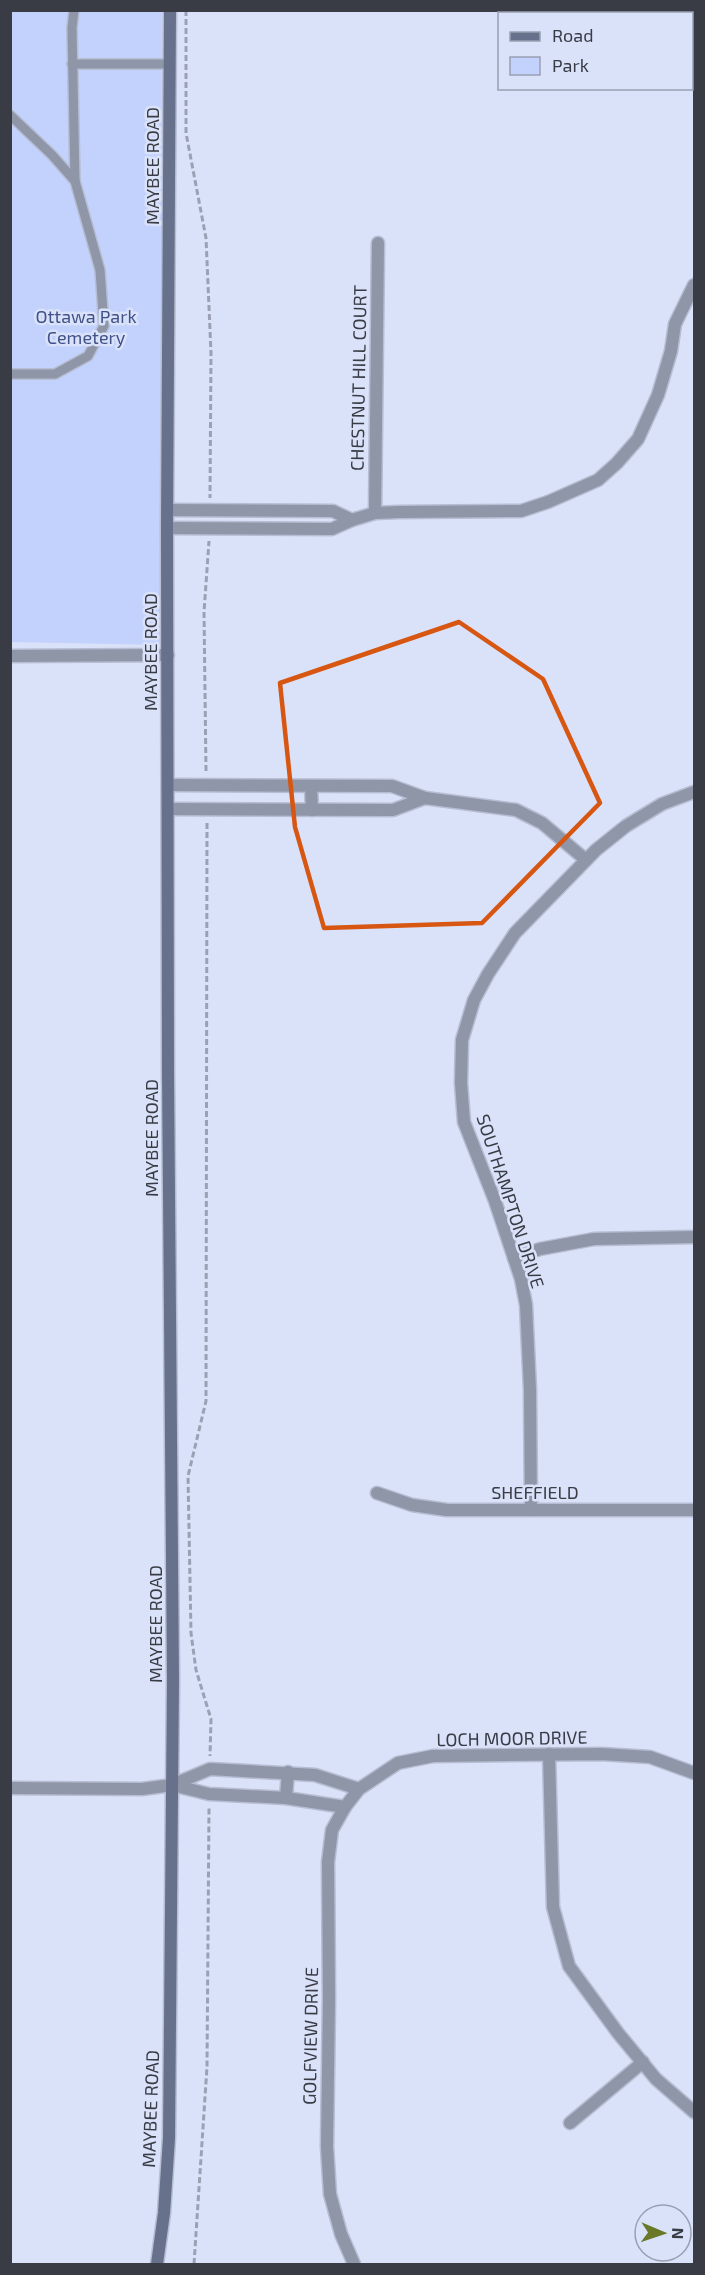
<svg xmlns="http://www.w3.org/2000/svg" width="705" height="2275" font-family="'Exo 2',sans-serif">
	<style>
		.green { fill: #c2d2fd }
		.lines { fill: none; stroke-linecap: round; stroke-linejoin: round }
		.lane-casing { stroke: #b7bdd2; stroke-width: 12 }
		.street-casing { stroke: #b7bdd2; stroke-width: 15 }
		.secondary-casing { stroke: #b7bdd2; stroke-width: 15 }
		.path { stroke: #9ba1b3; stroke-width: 3; stroke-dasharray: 6 3; stroke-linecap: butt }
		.lane { stroke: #8f96a8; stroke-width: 9 }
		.street { stroke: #8f96a8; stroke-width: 12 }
		.secondary { stroke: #67718b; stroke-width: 12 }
		.marked { fill: none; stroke: #d65612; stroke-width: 4.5; stroke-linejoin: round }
		.labels { text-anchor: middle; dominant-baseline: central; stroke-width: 5; stroke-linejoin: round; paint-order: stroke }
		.street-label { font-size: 18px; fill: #393c45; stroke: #dae2fa }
		.park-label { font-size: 18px; fill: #415189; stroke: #dae2fa }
	</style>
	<rect width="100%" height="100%" fill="#dae2fa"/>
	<path class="green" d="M11,11H162L161,645L11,642Z"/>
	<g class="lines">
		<g class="lane-casing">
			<g id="lane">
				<path d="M72,64H170"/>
				<path d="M10,115L52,155L75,181"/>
				<path d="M10,374H55L88,356L104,326L100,270L75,181L72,28L74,10"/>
			</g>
		</g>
		<g class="street-casing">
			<g id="street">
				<path d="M375,513L378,243"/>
				<path d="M352,520L375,513L399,512L521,511L548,502L598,480L617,463L638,439L658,395L671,351L675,324L694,285"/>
				<path d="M167,528L332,529L352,520L333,511L168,510"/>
				<path d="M10,656L168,655"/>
				<path d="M169,785L392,786L425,798L393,810L169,809"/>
				<path d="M311,786L312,810"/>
				<path d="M425,798L516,810L542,823L586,860"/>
				<path d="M514,1258L540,1249L594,1239L694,1237"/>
				<path d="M377,1493L412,1505L447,1510H694"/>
				<path d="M531,1509L530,1390L526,1305L521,1279L495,1201L464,1122L461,1083L462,1040L474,1000L488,974L515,933L596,850L626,826L662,804L694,792"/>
				<path d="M549,1754L553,1907L569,1966L618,2033L656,2079L694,2112"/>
				<path d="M10,1788L142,1789L172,1785"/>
				<path d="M286,1798L288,1772"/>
				<path d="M345,1807L286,1798L209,1794L172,1785L210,1769L315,1775L359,1789"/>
				<path d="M570,2123L643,2062"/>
				<path d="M354,2264L341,2234L330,2194L327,2147L329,1998L328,1862L332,1830L345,1807L359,1789L398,1763L433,1756L601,1754L650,1757L694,1773"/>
			</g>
		</g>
		<g class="secondary-casing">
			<path id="secondary" d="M157,2264L164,2213L169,2138L173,1680L168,1072L167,528L170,10"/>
		</g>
		<g class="path">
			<path d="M186,10V133L206,238L211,353L210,498"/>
			<path d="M206,771L204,612L209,541"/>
			<path d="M207,823L206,1401L188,1476L191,1633L196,1670L211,1719L210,1756"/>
			<path d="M194,2264L207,2067L209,1808"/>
		</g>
		<use href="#lane" class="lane"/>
		<use href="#street" class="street"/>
		<use href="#secondary" class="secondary"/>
	</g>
	<path class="marked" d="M459,622L543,679L600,803L482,923L324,928L295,827L280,683Z"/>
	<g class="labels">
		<g class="street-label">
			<text transform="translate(152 166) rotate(-90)">MAYBEE ROAD</text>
			<text transform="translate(358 378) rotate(-89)">CHESTNUT HILL COURT</text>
			<text transform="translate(150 652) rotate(-90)">MAYBEE ROAD</text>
			<text transform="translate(151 1138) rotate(-90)">MAYBEE ROAD</text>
			<text transform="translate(511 1201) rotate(72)">SOUTHAMPTON DRIVE</text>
			<text x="535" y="1492">SHEFFIELD</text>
			<text transform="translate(155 1624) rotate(-90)">MAYBEE ROAD</text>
			<text transform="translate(512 1738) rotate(-1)">LOCH MOOR DRIVE</text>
			<text transform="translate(310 2036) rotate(-89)">GOLFVIEW DRIVE</text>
			<text transform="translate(150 2109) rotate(-88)">MAYBEE ROAD</text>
		</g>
		<g class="park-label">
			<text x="86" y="316">Ottawa Park<tspan x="86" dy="21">Cemetery</tspan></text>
		</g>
	</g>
	<rect width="705" height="2275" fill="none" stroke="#393c45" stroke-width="24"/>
	<rect x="498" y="12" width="195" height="78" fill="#dae2fa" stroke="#9aa0b2" stroke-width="1.5"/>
	<rect x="510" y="32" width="30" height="9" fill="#67718b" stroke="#9aa0b2" stroke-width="1.5"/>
	<text x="552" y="42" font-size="18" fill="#393c45">Road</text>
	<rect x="510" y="57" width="30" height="18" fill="#c2d2fd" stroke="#9aa0b2" stroke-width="1.5"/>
	<text x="552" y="72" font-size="18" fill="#393c45">Park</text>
	<g transform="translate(663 2233) rotate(92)"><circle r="28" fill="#dae2fa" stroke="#9aa0b2" stroke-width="1.5"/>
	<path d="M0-4.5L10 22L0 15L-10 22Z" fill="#697927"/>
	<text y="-9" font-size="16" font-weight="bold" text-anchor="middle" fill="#393c45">N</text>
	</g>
</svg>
